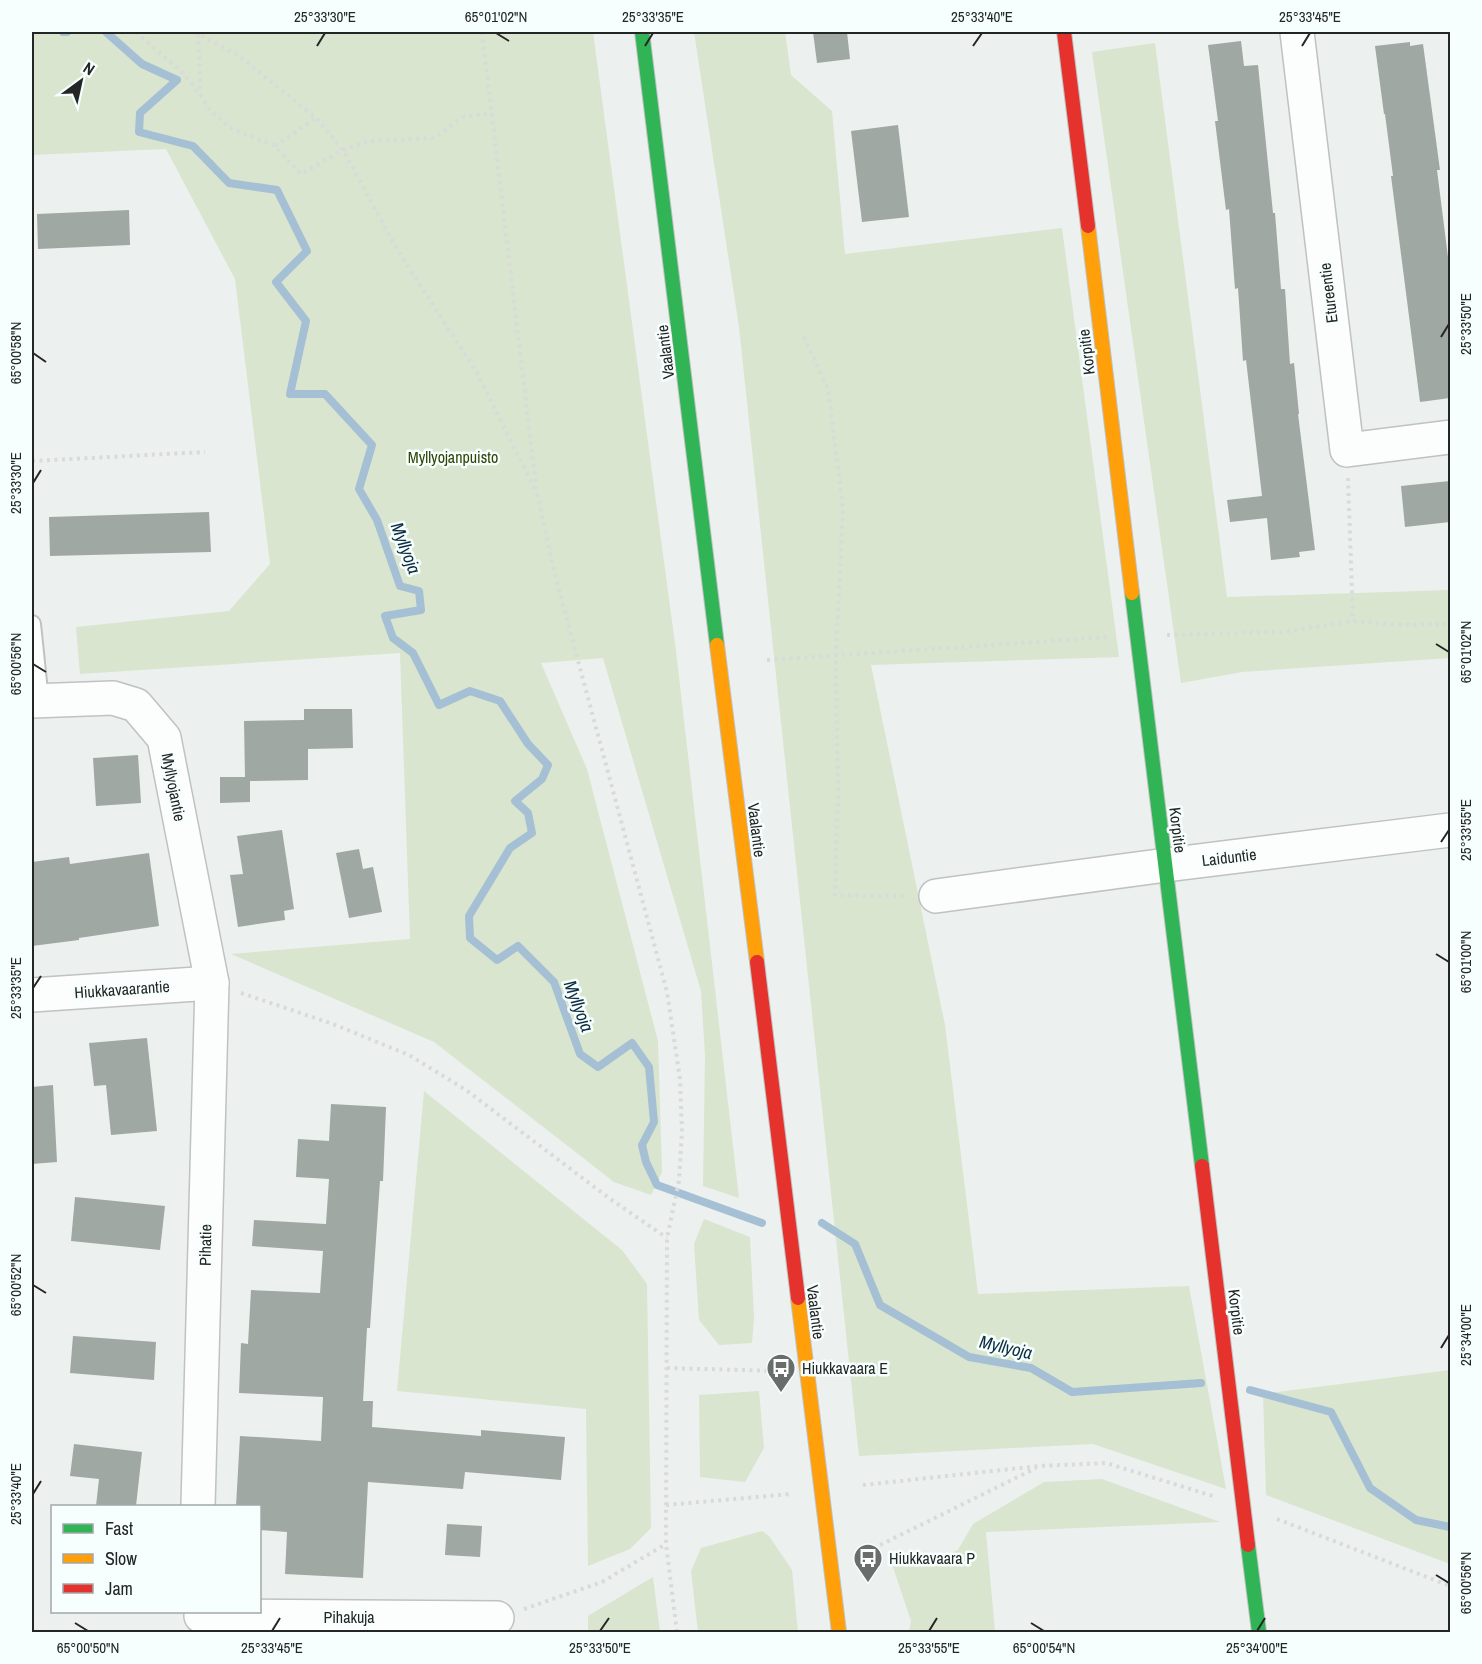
<svg xmlns="http://www.w3.org/2000/svg" width="1482" height="1664" font-family="'Archivo Narrow',sans-serif">
	<style>
		.green { fill: #d9e5ce }
		.lines { fill: none; stroke-linecap: round; stroke-linejoin: round }
		.stream { stroke: #a5c0d4; stroke-width: 8 }
		.building { fill: #9fa8a3 }
		.lane-casing { stroke: #bfc2c1; stroke-width: 20 }
		.street-casing { stroke: #bfc2c1; stroke-width: 36 }
		.fast-casing { stroke: #bfc2c1; stroke-width: 16 }
		.slow-casing { stroke: #bfc2c1; stroke-width: 16 }
		.jam-casing { stroke: #bfc2c1; stroke-width: 16 }
		.path { stroke: #d9dada; stroke-width: 4; stroke-dasharray: 3 4.5; stroke-linecap: butt }
		.lane { stroke: #fcfdfd; stroke-width: 16 }
		.street { stroke: #fcfdfd; stroke-width: 33 }
		.fast { stroke: #30b455; stroke-width: 14 }
		.slow { stroke: #ff9f0a; stroke-width: 14 }
		.jam { stroke: #e5322d; stroke-width: 14 }
		.ticks { fill: none; stroke: #232625; stroke-width: 2 }
		.labels { text-anchor: middle; dominant-baseline: central; stroke-width: 5; stroke-linejoin: round; paint-order: stroke }
		.street-label { font-size: 16px; fill: #232625; stroke: #f7fffe }
		.park-label { font-size: 16px; fill: #2f4403; stroke: #f7fffe }
		.poi-label { font-size: 16px; fill: #232625; stroke: #f7fffe; text-anchor: start }
		.water-label { font-size: 18px; font-style: italic; fill: #0c2c41; stroke: #f7fffe }
		.neatline { fill: none; stroke: #232625; stroke-width: 2 }
		.ticks-label { font-size: 15px; text-anchor: middle; fill: #232625 }
	</style>
	<rect width="100%" height="100%" fill="#ecf0ef"/>
	<g class="green">
		<path d="M32,32H593L676,651L739,1198L703,1186L705,1055L701,991L603,658L541,663L587,769L658,1041L662,1172L651,1195L614,1182L434,1042L231,954L410,939L400,653L80,674L76,627L229,611L270,564L235,279L166,149L32,155Z"/>
		<path d="M694,32H785L791,75L832,111L845,254L1062,228L1119,657L871,665L945,1025L978,1294L1189,1286L1226,1489L1093,1444L859,1456L739,327Z"/>
		<path d="M1155,43L1227,597L1450,590V658L1242,672L1181,683L1092,52Z"/>
		<path d="M424,1091L622,1250L647,1284L651,1528L630,1549L588,1566L586,1409L397,1391Z"/>
		<path d="M704,1219L750,1237L754,1317L752,1343L719,1345L699,1320L694,1244Z"/>
		<path d="M1450,1370V1564L1266,1495L1263,1394Z"/>
		<path d="M759,1391L764,1448L745,1482L700,1477L699,1395Z"/>
		<path d="M1102,1479L1220,1522L986,1532L995,1632H909L911,1621L892,1564L899,1558L936,1559L958,1550L973,1524L1044,1482Z"/>
		<path d="M762,1531L769,1536L792,1570L798,1632H698L691,1571L701,1548Z"/>
		<path d="M653,1577L660,1632H588V1616Z"/>
	</g>
	<g class="lines">
		<g class="stream">
			<path d="M63,32H67"/>
			<path d="M106,32L142,64L177,80L140,113L139,132L193,146L229,183L277,190L307,251L276,282L306,321L290,394H325L372,445L359,489L377,520L400,586L419,591L421,610L385,616L393,638L413,653L439,705L470,691L500,701L528,744L548,765L542,779L515,801L528,813L532,833L510,848L469,916L470,938L497,960L518,946L554,982L580,1054L598,1067L632,1043L649,1067L654,1122L642,1145L646,1162L657,1185L762,1223"/>
			<path d="M822,1223L855,1244L880,1305L969,1357L1031,1368L1072,1392L1201,1383"/>
			<path d="M1250,1390L1331,1412L1370,1488L1416,1520L1450,1527"/>
		</g>
	</g>
	<g class="building">
		<path d="M813,32H847L850,59L817,63Z"/>
		<path d="M1241,41L1244,66L1258,65L1273,213H1275L1281,289H1285L1290,364L1294,363L1299,414H1298L1315,550L1299,552L1300,557L1271,560L1267,518L1230,522L1227,500L1262,496L1246,360L1243,361L1238,288L1235,289L1229,209L1226,210L1215,121H1218L1208,45Z"/>
		<path d="M1410,42V46L1423,44L1440,170H1437L1450,273V398L1420,402L1391,176H1393L1385,114H1384L1375,46Z"/>
		<path d="M898,125L909,217L862,222L851,131Z"/>
		<path d="M129,210L130,245L38,249L37,214Z"/>
		<path d="M1450,481V522L1405,527L1401,486Z"/>
		<path d="M209,512L211,552L50,556L49,517Z"/>
		<path d="M304,709H352L353,748L308,749V780L250,781V802L220,803V777H245L244,721L304,720Z"/>
		<path d="M138,755L141,803L96,806L93,758Z"/>
		<path d="M282,830L294,909L284,911L285,920L238,927L230,875L243,874L237,836Z"/>
		<path d="M359,849L363,869L373,867L382,912L349,918L336,853Z"/>
		<path d="M149,853L159,926L79,938V940L32,946V862L69,857L70,864Z"/>
		<path d="M147,1038L157,1131L111,1135L106,1085L94,1086L89,1043Z"/>
		<path d="M53,1085L57,1162L32,1164V1087Z"/>
		<path d="M331,1104L386,1107L383,1181H380L370,1328H367L363,1401H373L372,1427L481,1436V1430L565,1437L561,1480L465,1472L463,1489L368,1482L363,1578L285,1574L287,1532L260,1530V1506H236L240,1436L321,1441L323,1397L239,1393L241,1343L248,1344L251,1290L320,1293L323,1251L252,1246L254,1220L326,1224L329,1179L296,1177L298,1139L329,1141Z"/>
		<path d="M75,1197L165,1206L160,1250L71,1241Z"/>
		<path d="M73,1336L156,1342L154,1380L70,1373Z"/>
		<path d="M74,1444L142,1452L136,1506H96L99,1479L70,1476Z"/>
		<path d="M447,1524L482,1526L480,1557L445,1555Z"/>
	</g>
	<g class="lines">
		<g class="lane-casing">
			<path id="lane" d="M32,624L40,701"/>
		</g>
		<g class="street-casing">
			<g id="street">
				<path d="M1297,32L1347,450L1450,437"/>
				<path d="M32,701L113,698L136,705L164,738L212,983L198,1506"/>
				<path d="M936,896L1166,865L1450,830"/>
				<path d="M32,995L212,983"/>
				<path d="M201,1616L497,1618"/>
			</g>
		</g>
		<g class="fast-casing">
			<g id="fast">
				<path d="M642,32L717,645"/>
				<path d="M1132,593L1202,1166"/>
				<path d="M1248,1545L1259,1632"/>
			</g>
		</g>
		<g class="slow-casing">
			<g id="slow">
				<path d="M1088,226L1132,593"/>
				<path d="M717,645L757,962"/>
				<path d="M798,1298L839,1632"/>
			</g>
		</g>
		<g class="jam-casing">
			<g id="jam">
				<path d="M1064,32L1088,226"/>
				<path d="M757,962L798,1298"/>
				<path d="M1202,1166L1248,1545"/>
			</g>
		</g>
		<g class="path">
			<path d="M136,32L183,73L201,96L209,109L230,128L275,146L301,174L343,150L370,141L435,138L463,117L492,113"/>
			<path d="M195,32L239,56L316,118L343,150L398,251L476,371L536,492"/>
			<path d="M482,32L537,494L555,575L667,992L680,1079L682,1130L679,1181L667,1238L666,1544L677,1632"/>
			<path d="M198,34L201,95"/>
			<path d="M275,146L316,118"/>
			<path d="M804,337L828,389L843,509L836,655L838,797L835,895L906,896"/>
			<path d="M32,461L205,452"/>
			<path d="M1348,478L1353,621"/>
			<path d="M1167,635L1284,632L1353,621L1399,625L1450,624"/>
			<path d="M767,660L1109,637"/>
			<path d="M241,993L333,1024L409,1055L466,1090L609,1198L667,1238"/>
			<path d="M667,1368L778,1371"/>
			<path d="M863,1485L1039,1466L1106,1463L1213,1496"/>
			<path d="M666,1505L791,1494"/>
			<path d="M1277,1519L1450,1586"/>
			<path d="M860,1555L1036,1468"/>
			<path d="M524,1609L602,1582L666,1544"/>
		</g>
		<use href="#lane" class="lane"/>
		<use href="#street" class="street"/>
		<use href="#fast" class="fast"/>
		<use href="#slow" class="slow"/>
		<use href="#jam" class="jam"/>
	</g>
	<path class="ticks" d="M496,33L509,41M317,46L325,33M645,46L653,33M973,46L982,33M1302,46L1310,33M1441,337L1449,324M33,353L46,362M33,483L41,470M1436,644L1449,652M33,664L46,672M1441,842L1449,830M1436,954L1449,962M33,988L41,976M33,1285L46,1293M1441,1348L1449,1335M33,1494L41,1481M1436,1575L1449,1583M75,1623L88,1631M1031,1623L1044,1631M272,1631L280,1618M600,1631L609,1618M929,1631L937,1618M1257,1631L1265,1618"/>
	<defs>
		<g id="bus-pin" transform="scale(1.5)"><path d="M0 17L-7.5 6A9.5 9.5 0 1 1 7.5 6Z" fill="#696d6c" stroke="#f7fffe"/><path d="M-5-6H5V4H4V6H2V4H-2V6H-4V4H-5ZM-3.5-4V0h7V-4ZM-3.5 1.2v1.5H-2V1.2ZM2 1.2v1.5H3.5V1.2Z" fill="#fff"/></g>
	</defs>
	<g fill-rule="evenodd">
		<use href="#bus-pin" x="781" y="1368"/>
		<use href="#bus-pin" x="868" y="1558"/>
	</g>
	<g class="labels">
		<g class="street-label">
			<text transform="translate(1328 293) rotate(-97)">Etureentie</text>
			<text transform="translate(665 352) rotate(-97)">Vaalantie</text>
			<text transform="translate(1086 352) rotate(-97)">Korpitie</text>
			<text transform="translate(174 787) rotate(79)">Myllyojantie</text>
			<text transform="translate(757 830) rotate(83)">Vaalantie</text>
			<text transform="translate(1178 830) rotate(83)">Korpitie</text>
			<text transform="translate(1229 857) rotate(-7)">Laiduntie</text>
			<text transform="translate(122 989) rotate(-4)">Hiukkavaarantie</text>
			<text transform="translate(205 1245) rotate(-89)">Pihatie</text>
			<text transform="translate(816 1312) rotate(83)">Vaalantie</text>
			<text transform="translate(1237 1312) rotate(83)">Korpitie</text>
			<text x="349" y="1617">Pihakuja</text>
		</g>
		<g class="park-label">
			<text x="453" y="457">Myllyojanpuisto</text>
		</g>
		<g class="poi-label">
			<text x="802" y="1368">Hiukkavaara E</text>
			<text x="889" y="1558">Hiukkavaara P</text>
		</g>
		<g class="water-label">
			<text transform="translate(406 548) rotate(69)">Myllyoja</text>
			<text transform="translate(579 1006) rotate(69)">Myllyoja</text>
			<text transform="translate(1006 1347) rotate(13)">Myllyoja</text>
		</g>
	</g>
	<rect width="1482" height="1664" fill="none" stroke="#f7fffe" stroke-width="66"/>
	<rect x="51" y="1505" width="210" height="108" fill="#f7fffe" stroke="#a2a8a7" stroke-width="1.5"/>
	<rect x="63" y="1524" width="30" height="9" fill="#30b455" stroke="#a2a8a7" stroke-width="1.5"/>
	<text x="105" y="1535" font-size="18" fill="#232625">Fast</text>
	<rect x="63" y="1554" width="30" height="9" fill="#ff9f0a" stroke="#a2a8a7" stroke-width="1.5"/>
	<text x="105" y="1565" font-size="18" fill="#232625">Slow</text>
	<rect x="63" y="1584" width="30" height="9" fill="#e5322d" stroke="#a2a8a7" stroke-width="1.5"/>
	<text x="105" y="1595" font-size="18" fill="#232625">Jam</text>
	<g transform="translate(81 81) rotate(33)" stroke="#f7fffe" stroke-width="4.5" paint-order="stroke">
	<path d="M0-4.5L10 22L0 15L-10 22Z" fill="#232625"/>
	<text y="-9" font-size="16" font-weight="bold" text-anchor="middle" fill="#232625">N</text>
	</g>
	<rect x="33" y="33" width="1416" height="1598" class="neatline"/>
	<g class="ticks-label">
		<text x="325" y="22">25°33'30"E</text>
		<text x="496" y="22">65°01'02"N</text>
		<text x="653" y="22">25°33'35"E</text>
		<text x="982" y="22">25°33'40"E</text>
		<text x="1310" y="22">25°33'45"E</text>
		<text transform="translate(1466 324) rotate(-90)" y="5">25°33'50"E</text>
		<text transform="translate(16 353) rotate(-90)" y="5">65°00'58"N</text>
		<text transform="translate(16 483) rotate(-90)" y="5">25°33'30"E</text>
		<text transform="translate(1466 652) rotate(-90)" y="5">65°01'02"N</text>
		<text transform="translate(16 664) rotate(-90)" y="5">65°00'56"N</text>
		<text transform="translate(1466 830) rotate(-90)" y="5">25°33'55"E</text>
		<text transform="translate(1466 962) rotate(-90)" y="5">65°01'00"N</text>
		<text transform="translate(16 988) rotate(-90)" y="5">25°33'35"E</text>
		<text transform="translate(16 1285) rotate(-90)" y="5">65°00'52"N</text>
		<text transform="translate(1466 1335) rotate(-90)" y="5">25°34'00"E</text>
		<text transform="translate(16 1494) rotate(-90)" y="5">25°33'40"E</text>
		<text transform="translate(1466 1583) rotate(-90)" y="5">65°00'56"N</text>
		<text x="88" y="1653">65°00'50"N</text>
		<text x="272" y="1653">25°33'45"E</text>
		<text x="600" y="1653">25°33'50"E</text>
		<text x="929" y="1653">25°33'55"E</text>
		<text x="1044" y="1653">65°00'54"N</text>
		<text x="1257" y="1653">25°34'00"E</text>
	</g>
</svg>
